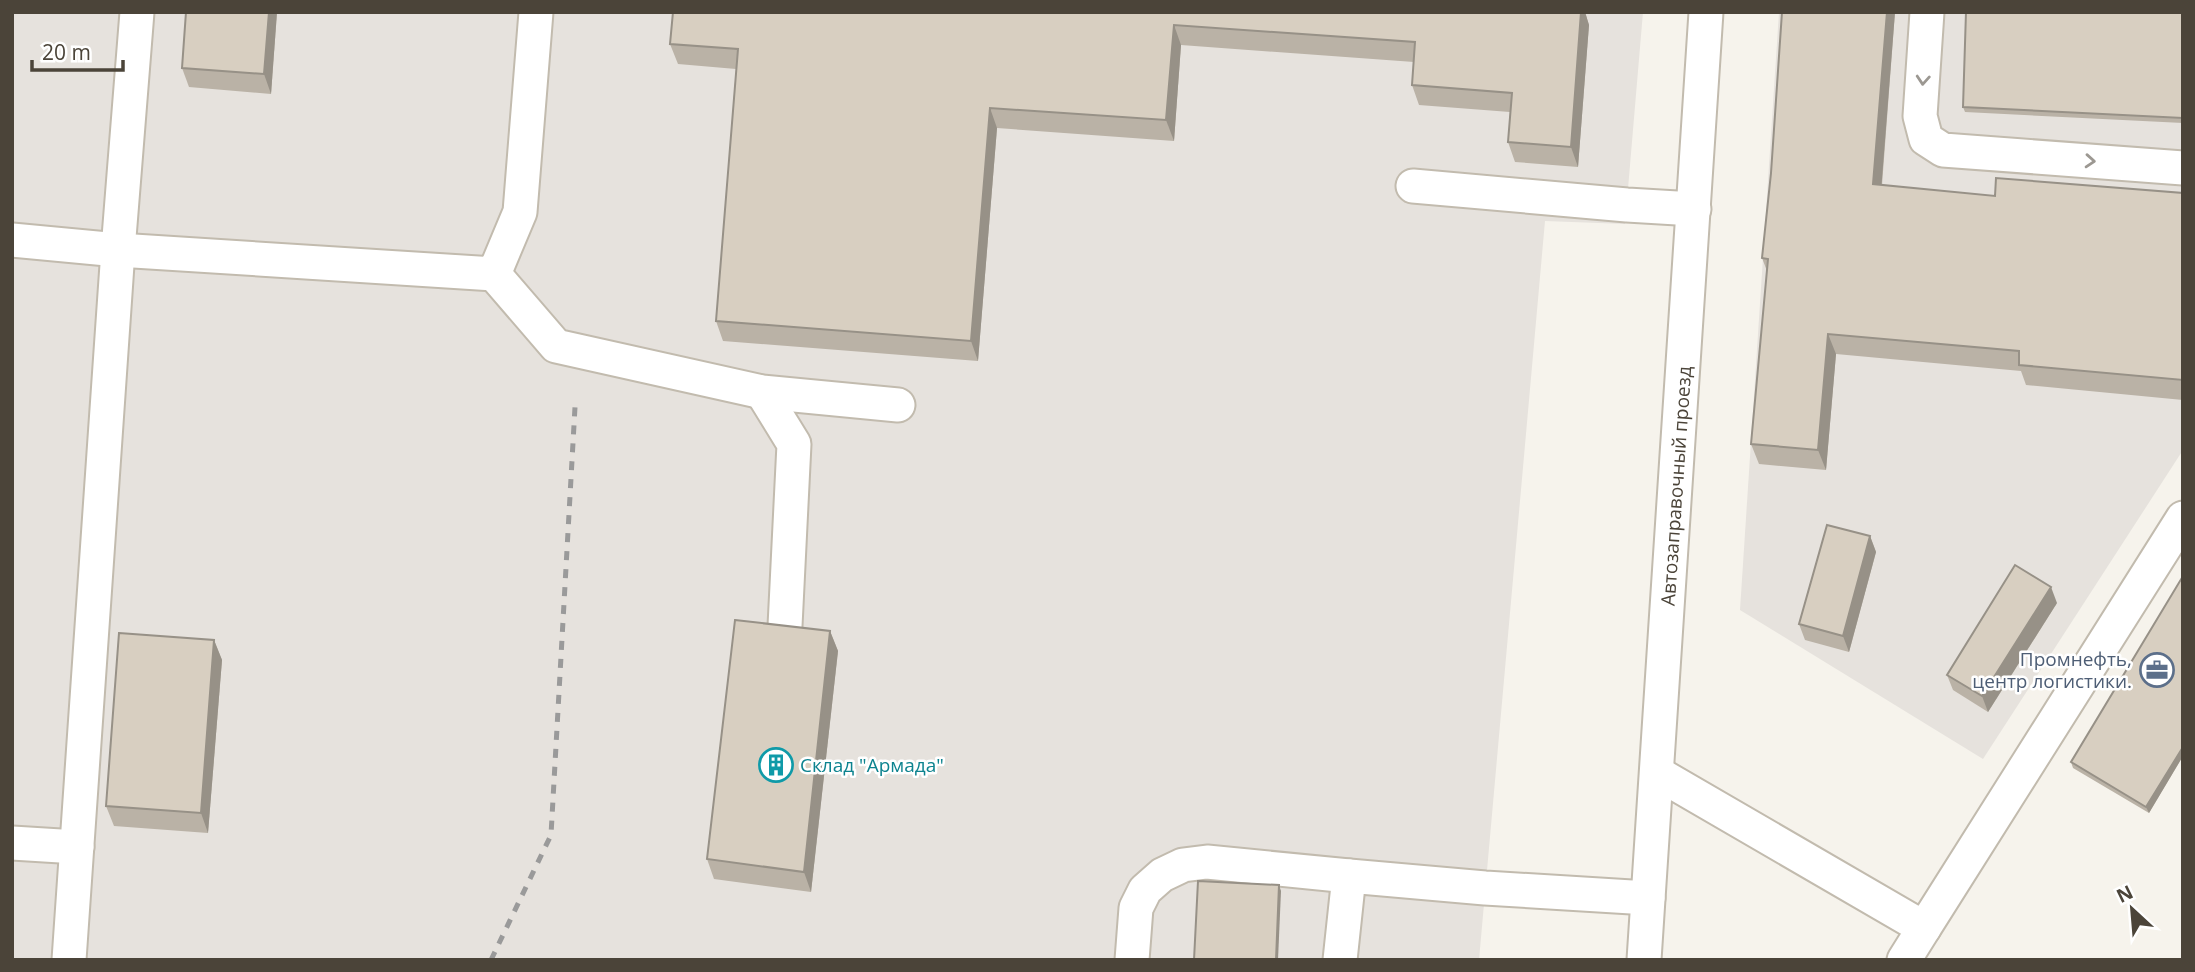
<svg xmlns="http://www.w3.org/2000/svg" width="2195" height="972" font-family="'Open Sans',sans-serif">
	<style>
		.industrial { fill: #e6e2dd }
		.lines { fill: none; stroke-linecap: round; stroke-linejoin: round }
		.minor-casing { stroke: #c2bbae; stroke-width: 37 }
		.minor { stroke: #fff; stroke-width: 33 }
		.rail { stroke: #9a9a9a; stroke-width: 5; stroke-dasharray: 9 9; stroke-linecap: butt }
		.wall { fill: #bab2a6 }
		.shaded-wall { fill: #979187 }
		.building { fill: #d8cfc1; stroke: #979187; stroke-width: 2 }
		.oneway { stroke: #9c9892 }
		.labels { text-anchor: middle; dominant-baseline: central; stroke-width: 5; stroke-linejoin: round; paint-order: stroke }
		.street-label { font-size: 19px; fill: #4b4439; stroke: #fff }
		.service-label { font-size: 19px; fill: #4e5e75; stroke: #fff; text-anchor: end }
		.culture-label { font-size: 19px; fill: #0d838f; stroke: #fff; text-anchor: start }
	</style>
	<rect width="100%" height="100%" fill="#f6f3ec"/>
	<g class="industrial">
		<path d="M12,12H1643L1625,224L1545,221L1479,960H12Z"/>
		<path d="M1779,12H2183V450L1983,759L1740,610Z"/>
	</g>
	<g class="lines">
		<g class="minor-casing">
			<g id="minor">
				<path d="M1927,12L1920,116L1926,139L1943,150L2183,168"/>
				<path d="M1413,186L1627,205L1694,209"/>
				<path d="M12,240L118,250L494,274L520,212L536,12"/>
				<path d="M494,274L556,346L762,392L898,405"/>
				<path d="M762,392L794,444L785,626"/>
				<path d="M1657,773L1924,928L2183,518"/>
				<path d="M12,843L77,847"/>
				<path d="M69,960L118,250L137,12"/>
				<path d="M1132,960L1136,908L1145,890L1162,875L1183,865L1207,862L1349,876"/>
				<path d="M1340,960L1349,876L1485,888L1648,898"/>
				<path d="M1644,960L1706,12"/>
				<path d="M1904,960L1924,928"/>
			</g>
		</g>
		<use href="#minor" class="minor"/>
		<path class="rail" d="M491,960L551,835L575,407"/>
	</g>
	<g class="wall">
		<path d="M186,12H277L271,94L189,87L182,68Z"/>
		<path d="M673,12H1585L1589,25L1578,167L1515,162L1508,142L1510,112L1419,105L1412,85L1414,62L1181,45L1174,141L997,128L978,361L723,341L716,321L736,69L678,64L670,44Z"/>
		<path d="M1782,12H1895L1882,185L1995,196L2183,193V400L2026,385L2021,371L1836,354L1826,470L1759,464L1751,444L1767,271L1762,258L1771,173Z"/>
		<path d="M2183,12V123L1965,112L1963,107Z"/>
		<path d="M1870,536L1876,552L1849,652L1805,640L1799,624Z"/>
		<path d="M2183,576V756L2149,813L2073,768L2071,762Z"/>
		<path d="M2057,603L1988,712L1953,690L1947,675Z"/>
		<path d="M830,631L838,651L811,892L714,879L707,859Z"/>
		<path d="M214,640L222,660L208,833L114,826L106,806Z"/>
	</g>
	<g class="shaded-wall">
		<path d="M269,12H277L271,94L264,74Z"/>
		<path d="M1581,12H1585L1589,25L1578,167L1571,147Z"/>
		<path d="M1887,12H1895L1880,204L1873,184Z"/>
		<path d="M1174,25L1181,45L1174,141L1166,120Z"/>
		<path d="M990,108L997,128L978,361L971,341Z"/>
		<path d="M1828,334L1836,354L1826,470L1818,450Z"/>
		<path d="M1870,536L1876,552L1849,652L1843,636Z"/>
		<path d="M2051,587L2057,603L1988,712L1982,696Z"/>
		<path d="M830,631L838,651L811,892L804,872Z"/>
		<path d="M214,640L222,660L208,833L201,813Z"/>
		<path d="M2183,747V756L2149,813L2146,807Z"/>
		<path d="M1279,885L1281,891L1278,960H1276Z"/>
	</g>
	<g class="building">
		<path d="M186,12H269L264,74L182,68Z"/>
		<path d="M673,12H1581L1571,147L1508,142L1512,93L1412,85L1415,42L1174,25L1166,120L990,108L971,341L716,321L738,49L670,44Z"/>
		<path d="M1782,12H1887L1873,184L1995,196L1996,178L2183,193V380L2019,365V351L1828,334L1818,450L1751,444L1768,259L1762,258L1771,173Z"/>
		<path d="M1966,12H2183V118L1963,107Z"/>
		<path d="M1827,525L1870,536L1843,636L1799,624Z"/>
		<path d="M2015,565L2051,587L1982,696L1947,675Z"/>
		<path d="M2183,576V747L2146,807L2071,762Z"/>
		<path d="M735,620L830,631L804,872L707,859Z"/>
		<path d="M119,633L214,640L201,813L106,806Z"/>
		<path d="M1198,881L1279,885L1276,960H1194Z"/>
	</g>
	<defs><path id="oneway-chevron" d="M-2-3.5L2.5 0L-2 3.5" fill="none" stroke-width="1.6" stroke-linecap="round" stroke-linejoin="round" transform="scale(1.75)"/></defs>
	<g class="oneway">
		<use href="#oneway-chevron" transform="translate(1923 80) rotate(94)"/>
		<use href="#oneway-chevron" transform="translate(2090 161) rotate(4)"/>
	</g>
	<defs>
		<g id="office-ring" transform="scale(1.75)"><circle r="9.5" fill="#fff" stroke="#5c6f8a" stroke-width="1.5"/><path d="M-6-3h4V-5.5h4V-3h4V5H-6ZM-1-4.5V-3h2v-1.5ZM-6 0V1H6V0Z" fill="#5c6f8a"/></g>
		<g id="building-ring" transform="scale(1.75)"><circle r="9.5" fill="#fff" stroke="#0f9aa8" stroke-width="1.5"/><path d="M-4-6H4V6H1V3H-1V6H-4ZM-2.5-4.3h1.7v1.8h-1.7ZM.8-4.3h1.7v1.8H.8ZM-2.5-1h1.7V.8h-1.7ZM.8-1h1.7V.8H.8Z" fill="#0f9aa8"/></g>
	</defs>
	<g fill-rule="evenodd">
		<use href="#office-ring" x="2157" y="670"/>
		<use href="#building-ring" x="776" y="765"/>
	</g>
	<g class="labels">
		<g class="street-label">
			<text transform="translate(1676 486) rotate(-86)">Автозаправочный проезд</text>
		</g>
		<g class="service-label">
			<text x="2132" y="659">Промнефть,<tspan x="2132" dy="22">центр логистики.</tspan></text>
		</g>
		<g class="culture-label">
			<text x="800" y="765">Склад "Армада"</text>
		</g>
	</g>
	<rect width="2195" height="972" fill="none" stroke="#4b4439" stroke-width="28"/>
	<g transform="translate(2132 909) rotate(334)" stroke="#ffffff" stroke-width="5" paint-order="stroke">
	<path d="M0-5L12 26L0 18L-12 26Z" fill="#4b4439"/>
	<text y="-10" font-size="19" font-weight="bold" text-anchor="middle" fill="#4b4439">N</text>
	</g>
	<path d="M32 60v10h91v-10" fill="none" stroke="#4b4439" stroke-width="3.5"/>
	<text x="42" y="60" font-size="21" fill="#4b4439" stroke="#ffffff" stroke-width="5" paint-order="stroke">20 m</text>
</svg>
